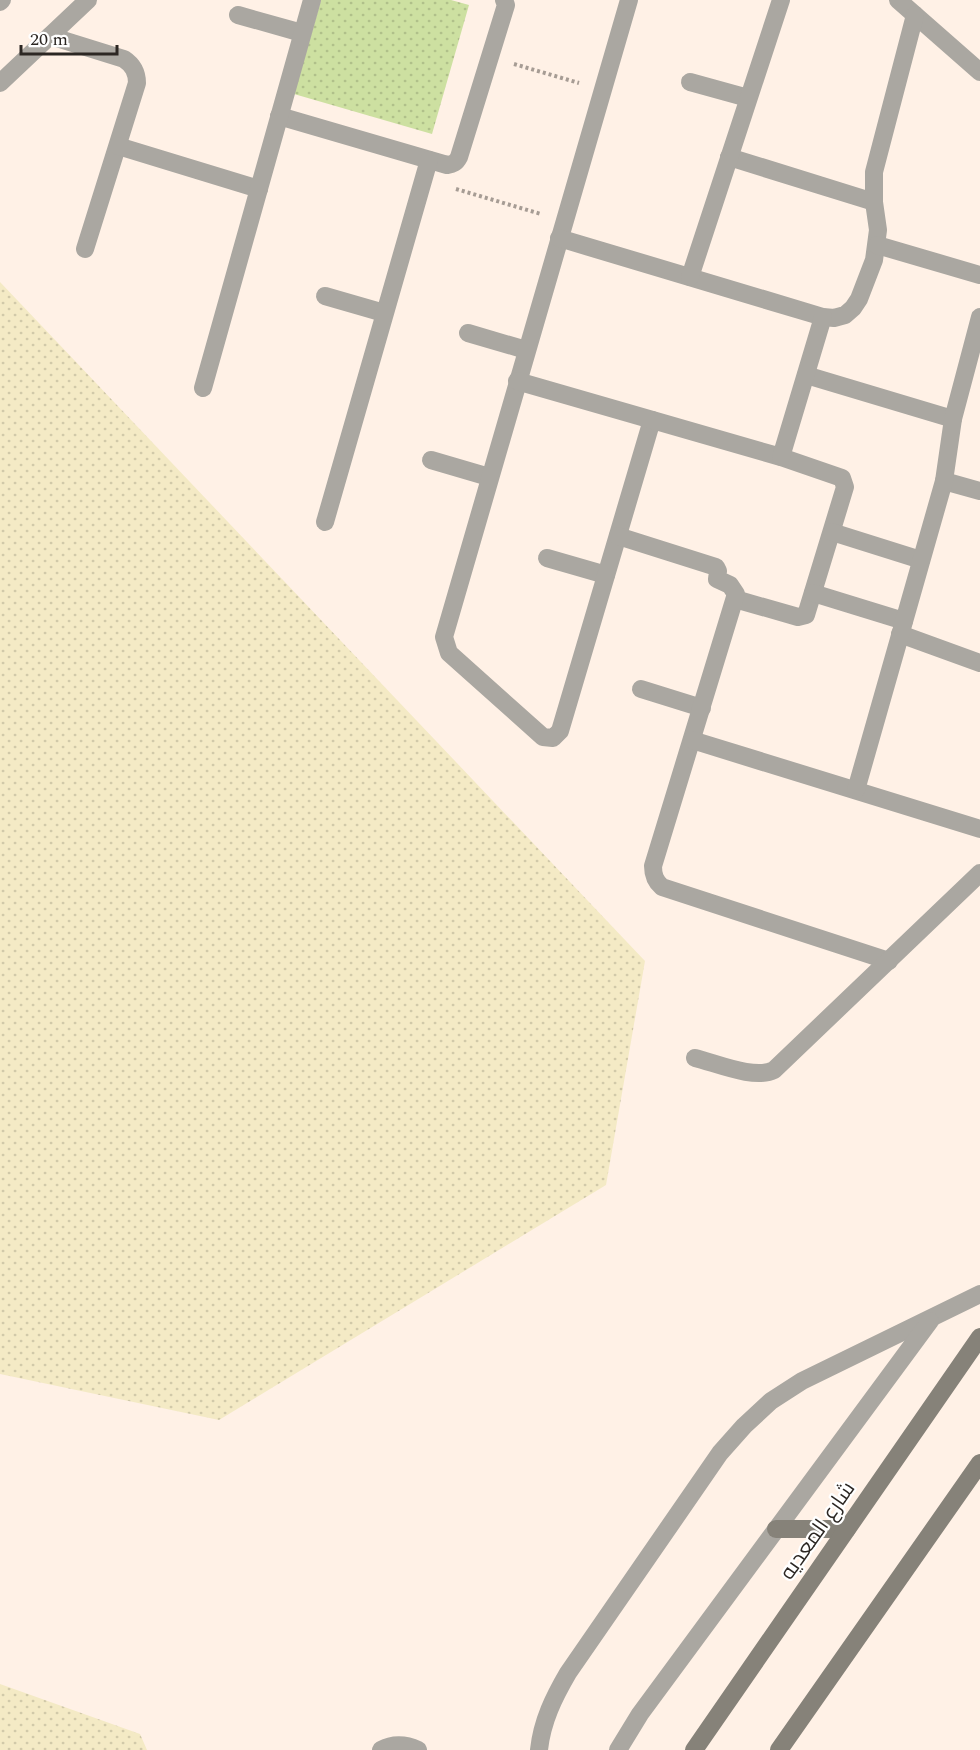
<svg xmlns="http://www.w3.org/2000/svg" width="980" height="1750" font-family="Spectral,Cairo,serif">
	<style>
		.green { fill: url(#green-dots) }
		.sand { fill: url(#sand-dots) }
		.lines { fill: none; stroke-linecap: round; stroke-linejoin: round }
		.path { stroke: #a69c94; stroke-width: 4; stroke-dasharray: 3 3; stroke-linecap: butt }
		.lane { stroke: #aaa7a1; stroke-width: 18 }
		.street { stroke: #aaa7a1; stroke-width: 18 }
		.secondary { stroke: #868279; stroke-width: 18 }
		.labels { text-anchor: middle; dominant-baseline: central; stroke-width: 4.5; stroke-linejoin: round; paint-order: stroke }
		.street-label { font-size: 21px; fill: #2c2723; stroke: #fff }
	</style>
	<defs>
		<pattern id="green-dots" width="8" height="8" patternUnits="userSpaceOnUse" patternTransform="scale(1.5)"><rect width="8" height="8" fill="#cde0a1"/><path d="M2 2h.1M6 6h.1" fill="none" stroke="#b0c08a" stroke-width="1.8" stroke-linecap="round"/></pattern>
		<pattern id="sand-dots" width="8" height="8" patternUnits="userSpaceOnUse" patternTransform="scale(1.5)"><rect width="8" height="8" fill="#f4eac5"/><path d="M2 2h.1M6 6h.1" fill="none" stroke="#d1c9a9" stroke-width="1.8" stroke-linecap="round"/></pattern>
	</defs>
	<rect width="100%" height="100%" fill="#fff1e6"/>
	<path class="green" d="M321,0H451L469,5L432,134L294,94Z"/>
	<g class="sand">
		<path d="M0,282L645,961L606,1185L219,1420L0,1374Z"/>
		<path d="M0,1684L140,1734L147,1750H0Z"/>
	</g>
	<g class="lines">
		<g class="path">
			<path d="M514,64L579,83"/>
			<path d="M456,189L541,214"/>
		</g>
		<g class="lane">
			<path d="M238,15L302,33"/>
			<path d="M690,82L748,98"/>
			<path d="M325,296L384,313"/>
			<path d="M468,333L526,350"/>
			<path d="M431,460L489,477"/>
			<path d="M547,558L606,575"/>
			<path d="M641,689L702,708"/>
			<path d="M381,1750C394,1743 405,1744 418,1750"/>
			<path d="M539,1750C542,1721 554,1697 568,1673L720,1453L744,1426L771,1401L802,1381L980,1294"/>
			<path d="M618,1750L640,1714L930,1321"/>
		</g>
		<g class="street">
			<path d="M629,0L444,637L449,653L543,737L553,738L560,731L652,420"/>
			<path d="M898,0L980,72"/>
			<path d="M0,2L2,0"/>
			<path d="M50,36L124,59C133,65 137,72 137,83L85,249"/>
			<path d="M0,83L88,0"/>
			<path d="M279,116L447,165C453,164 456,163 459,157L506,5L504,0"/>
			<path d="M118,146L259,189"/>
			<path d="M729,157L874,202"/>
			<path d="M559,238L823,317L834,318L845,315L853,308L859,299L874,260L878,230L874,202V172L915,15"/>
			<path d="M877,245L980,275"/>
			<path d="M690,277L781,0"/>
			<path d="M806,375L953,419"/>
			<path d="M517,381L781,457L842,478L845,487L806,615L798,617L735,599"/>
			<path d="M203,388L312,0"/>
			<path d="M781,457L823,317"/>
			<path d="M944,481L980,491"/>
			<path d="M325,522L429,160"/>
			<path d="M832,532L921,560"/>
			<path d="M618,536L716,567L718,571L717,579L730,585L736,594L653,866C653,875 655,881 662,887L889,961"/>
			<path d="M813,593L904,621"/>
			<path d="M900,634L980,663"/>
			<path d="M692,740L980,829"/>
			<path d="M856,790L944,481L953,419L980,317"/>
			<path d="M695,1058C716,1063 755,1080 774,1070L980,873"/>
		</g>
		<g class="secondary">
			<path d="M776,1529H847"/>
			<path d="M694,1750L980,1337"/>
			<path d="M779,1750L980,1463"/>
		</g>
	</g>
	<g class="labels">
		<g class="street-label">
			<text transform="translate(818 1531) rotate(-55)">شارع المعديه</text>
		</g>
	</g>
	<path d="M21 45v9h96v-9" fill="none" stroke="#2c2723" stroke-width="3"/>
	<text x="30" y="45" font-size="18" fill="#2c2723" stroke="#ffffff" stroke-width="4.5" paint-order="stroke">20 m</text>
</svg>
